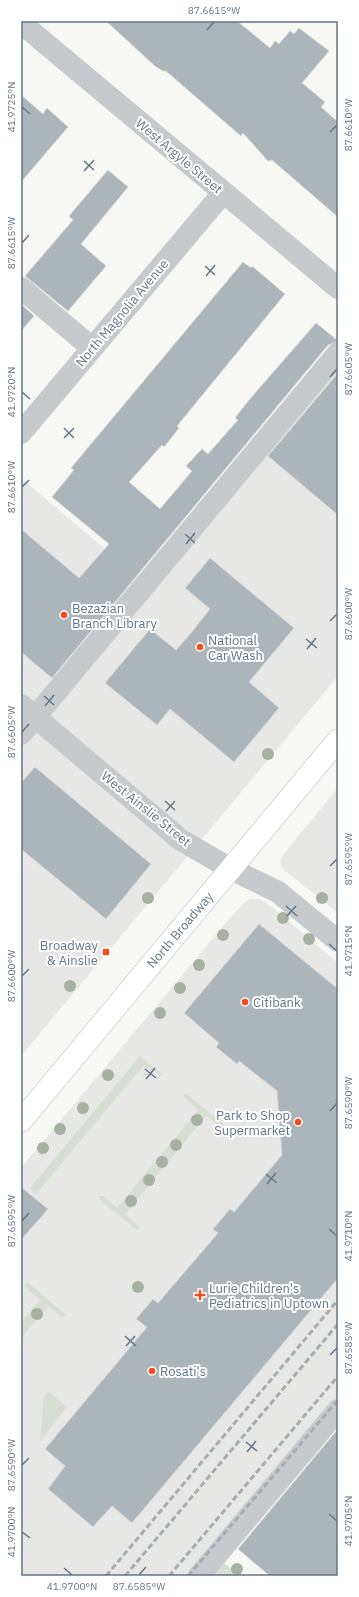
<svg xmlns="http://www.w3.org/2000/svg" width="359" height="1597" font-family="'IBM Plex Sans',sans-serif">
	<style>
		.built { fill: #e7e8e6 }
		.green { fill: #d7dfd4 }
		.building { fill: #acb5ba; stroke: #d8d8d6 }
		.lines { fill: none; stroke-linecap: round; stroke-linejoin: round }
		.major-casing { stroke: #b7bbbf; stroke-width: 23 }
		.minor { stroke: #c6cacd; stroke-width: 22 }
		.major { stroke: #fff; stroke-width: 22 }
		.rail { stroke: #a6acb2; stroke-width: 3; stroke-dasharray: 6 3; stroke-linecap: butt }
		.tree { fill: #a6b1a2 }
		.ticks { fill: none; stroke: #637686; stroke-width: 1.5 }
		.poi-dot { fill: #ef501b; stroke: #fff; stroke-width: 1.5 }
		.labels { text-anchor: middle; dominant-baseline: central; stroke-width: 4; stroke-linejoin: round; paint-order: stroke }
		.street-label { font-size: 13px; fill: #637686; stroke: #fff }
		.poi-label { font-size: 13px; fill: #637686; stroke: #fff; text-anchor: start }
		.neatline { fill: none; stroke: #637686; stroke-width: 1.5 }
		.ticks-label { font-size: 10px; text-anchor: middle; fill: #637686 }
	</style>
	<rect width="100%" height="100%" fill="#f7f7f3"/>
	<g class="built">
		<path d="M338,352V676L21,1056V478L143,581Z"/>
		<path d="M338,788V913L283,869L280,861L282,856Z"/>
		<path d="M250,899H259L268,904L338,963V1410L199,1576H21V1168L229,919L243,904Z"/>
	</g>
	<g class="green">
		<path d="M140,1056L162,1074V1076L144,1065L36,1194L30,1188Z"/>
		<path d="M184,1094H187L223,1124L224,1128L223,1129L206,1116L125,1214L139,1227L140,1229L137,1230L100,1200L99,1196H103L117,1208L198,1110L184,1097Z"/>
		<path d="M27,1282L66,1315L63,1318L48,1306L21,1338V1322L40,1300L26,1288L25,1284Z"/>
		<path d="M48,1391L67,1407L40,1441L44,1396Z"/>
		<path d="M224,1563L240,1576H213Z"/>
	</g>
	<g class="building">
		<path d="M106,21H237L270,48L275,41L279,44L290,31L294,34L299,28L329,51L302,83L325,102L321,107L338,122V217L272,160L268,161L243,133L241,136L166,71H163L155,66Z"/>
		<path d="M21,95L43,114L47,108L68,127L21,182Z"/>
		<path d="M108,170L128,187L81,244L106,266L68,311L25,276L73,220L69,216Z"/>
		<path d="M243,262L251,268L252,266L285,294L177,426L179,428L164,447L162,445L129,482L160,509L192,471L186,466L202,449L208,454L238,420L235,418L249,400L316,323L338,341L328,345L52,678L21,652V529L79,578L109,544L52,497L74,470L71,468Z"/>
		<path d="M21,304L34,316L21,331Z"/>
		<path d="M338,373V515L268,456Z"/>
		<path d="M210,558L294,628L249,682L279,708L234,762L170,709L157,725L105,683L150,629L176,650L191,633L210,609L185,588Z"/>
		<path d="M35,767L151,864L106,919L21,849V783Z"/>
		<path d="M259,924L338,989V1278L132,1523L112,1506L93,1527L48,1489L65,1466L45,1449L147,1327L136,1319L153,1299L158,1303L218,1233L213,1229L230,1209L234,1212L282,1155L277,1091L239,1061L237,1064L216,1047L219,1043L184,1013Z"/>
		<path d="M21,1187L48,1209L21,1240Z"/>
		<path d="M338,1429V1576H270L238,1549Z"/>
	</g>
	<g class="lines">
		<g class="major-casing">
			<path id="major" d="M21,1121L338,740"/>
		</g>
		<g class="minor">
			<path d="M21,23L338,288"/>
			<path d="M21,288L92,348"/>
			<path d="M21,433L223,193"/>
			<path d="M21,705L181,840L231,869L278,892L338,941"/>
			<path d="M21,734L338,353"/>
			<path d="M199,1576L338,1410"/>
		</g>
		<use href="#major" class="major"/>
		<g class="rail">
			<path d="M106,1576L338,1300"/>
			<path d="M125,1576L338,1324"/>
			<path d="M169,1576L338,1376"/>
			<path d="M188,1576L338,1400"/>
		</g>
	</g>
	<g class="tree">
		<circle cx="268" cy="754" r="6"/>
		<circle cx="148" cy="898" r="6"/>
		<circle cx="322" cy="898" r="6"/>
		<circle cx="283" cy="918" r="6"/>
		<circle cx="223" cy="935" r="6"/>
		<circle cx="309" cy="939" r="6"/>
		<circle cx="199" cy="965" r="6"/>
		<circle cx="70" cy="986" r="6"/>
		<circle cx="180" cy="988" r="6"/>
		<circle cx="160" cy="1013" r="6"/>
		<circle cx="108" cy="1075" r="6"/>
		<circle cx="83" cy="1108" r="6"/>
		<circle cx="197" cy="1120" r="6"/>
		<circle cx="60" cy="1129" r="6"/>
		<circle cx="176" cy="1145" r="6"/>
		<circle cx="43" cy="1148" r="6"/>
		<circle cx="162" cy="1162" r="6"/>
		<circle cx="149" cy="1180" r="6"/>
		<circle cx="131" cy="1201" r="6"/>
		<circle cx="138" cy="1287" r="6"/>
		<circle cx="37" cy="1314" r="6"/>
		<circle cx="237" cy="1569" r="6"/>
	</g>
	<path class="ticks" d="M207,30L214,22M22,107L30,114M330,132L337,125M84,161L94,170M84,171L94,160M22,243L29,235M205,266L215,275M206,276L215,265M330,377L337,369M22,392L30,399M64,428L74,438M64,438L74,428M22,487L29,480M185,534L195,543M186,544L195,533M330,621L337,614M306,639L317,648M307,649L316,638M44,696L54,705M45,706L54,695M22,732L29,724M165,801L175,810M166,811L175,801M330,866L337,859M286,906L297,916M287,916L296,906M329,944L337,951M22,976L29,969M145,1069L156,1078M146,1079L155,1068M330,1111L337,1103M266,1174L277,1183M267,1184L276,1173M22,1221L29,1213M329,1229L337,1236M125,1336L136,1346M126,1346L135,1336M330,1355L337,1348M246,1442L257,1451M247,1452L256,1441M22,1465L29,1458M329,1514L337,1521M22,1532L30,1538M64,1568L72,1575M139,1575L146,1567"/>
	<g class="poi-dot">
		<circle cx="64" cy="615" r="4"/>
		<circle cx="200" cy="647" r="4"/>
		<rect x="102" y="948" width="8" height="8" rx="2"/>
		<circle cx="245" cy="1002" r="4"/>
		<circle cx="298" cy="1122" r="4"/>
		<path d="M198 1289h4v4h4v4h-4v4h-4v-4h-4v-4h4z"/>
		<circle cx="152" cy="1371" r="4"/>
	</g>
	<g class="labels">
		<g class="street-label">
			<text transform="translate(179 156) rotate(40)">West Argyle Street</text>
			<text transform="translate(122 313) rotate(-50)">North Magnolia Avenue</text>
			<text transform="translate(146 809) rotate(39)">West Ainslie Street</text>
			<text transform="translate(180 930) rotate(-50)">North Broadway</text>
		</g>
		<g class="poi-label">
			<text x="72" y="608">Bezazian<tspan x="72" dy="15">Branch Library</tspan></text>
			<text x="208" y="640">National<tspan x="208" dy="15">Car Wash</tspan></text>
			<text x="98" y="945" text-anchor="end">Broadway<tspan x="98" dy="15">&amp; Ainslie</tspan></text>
			<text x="253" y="1002">Citibank</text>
			<text x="290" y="1115" text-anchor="end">Park to Shop<tspan x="290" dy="15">Supermarket</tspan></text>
			<text x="209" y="1288">Lurie Children's<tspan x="209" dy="15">Pediatrics in Uptown</tspan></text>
			<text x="160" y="1371">Rosati's</text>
		</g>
	</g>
	<rect width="359" height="1597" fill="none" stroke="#ffffff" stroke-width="44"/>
	<rect x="22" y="22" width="315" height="1553" class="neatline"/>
	<g class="ticks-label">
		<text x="214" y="14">87.6615°W</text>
		<text transform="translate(11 107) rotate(-90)" y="4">41.9725°N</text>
		<text transform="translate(348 125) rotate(-90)" y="4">87.6610°W</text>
		<text transform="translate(11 243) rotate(-90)" y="4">87.6615°W</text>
		<text transform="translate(348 369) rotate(-90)" y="4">87.6605°W</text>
		<text transform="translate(11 392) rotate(-90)" y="4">41.9720°N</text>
		<text transform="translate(11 487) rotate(-90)" y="4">87.6610°W</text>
		<text transform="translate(348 614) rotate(-90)" y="4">87.6600°W</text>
		<text transform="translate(11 732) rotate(-90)" y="4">87.6605°W</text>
		<text transform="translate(348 859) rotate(-90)" y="4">87.6595°W</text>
		<text transform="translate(348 951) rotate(-90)" y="4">41.9715°N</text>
		<text transform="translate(11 976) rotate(-90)" y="4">87.6600°W</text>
		<text transform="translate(348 1103) rotate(-90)" y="4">87.6590°W</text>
		<text transform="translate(11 1221) rotate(-90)" y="4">87.6595°W</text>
		<text transform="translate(348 1236) rotate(-90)" y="4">41.9710°N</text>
		<text transform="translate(348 1348) rotate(-90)" y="4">87.6585°W</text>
		<text transform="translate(11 1465) rotate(-90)" y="4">87.6590°W</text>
		<text transform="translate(348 1521) rotate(-90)" y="4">41.9705°N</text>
		<text transform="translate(11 1532) rotate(-90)" y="4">41.9700°N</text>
		<text x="72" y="1590">41.9700°N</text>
		<text x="139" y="1590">87.6585°W</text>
	</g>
</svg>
